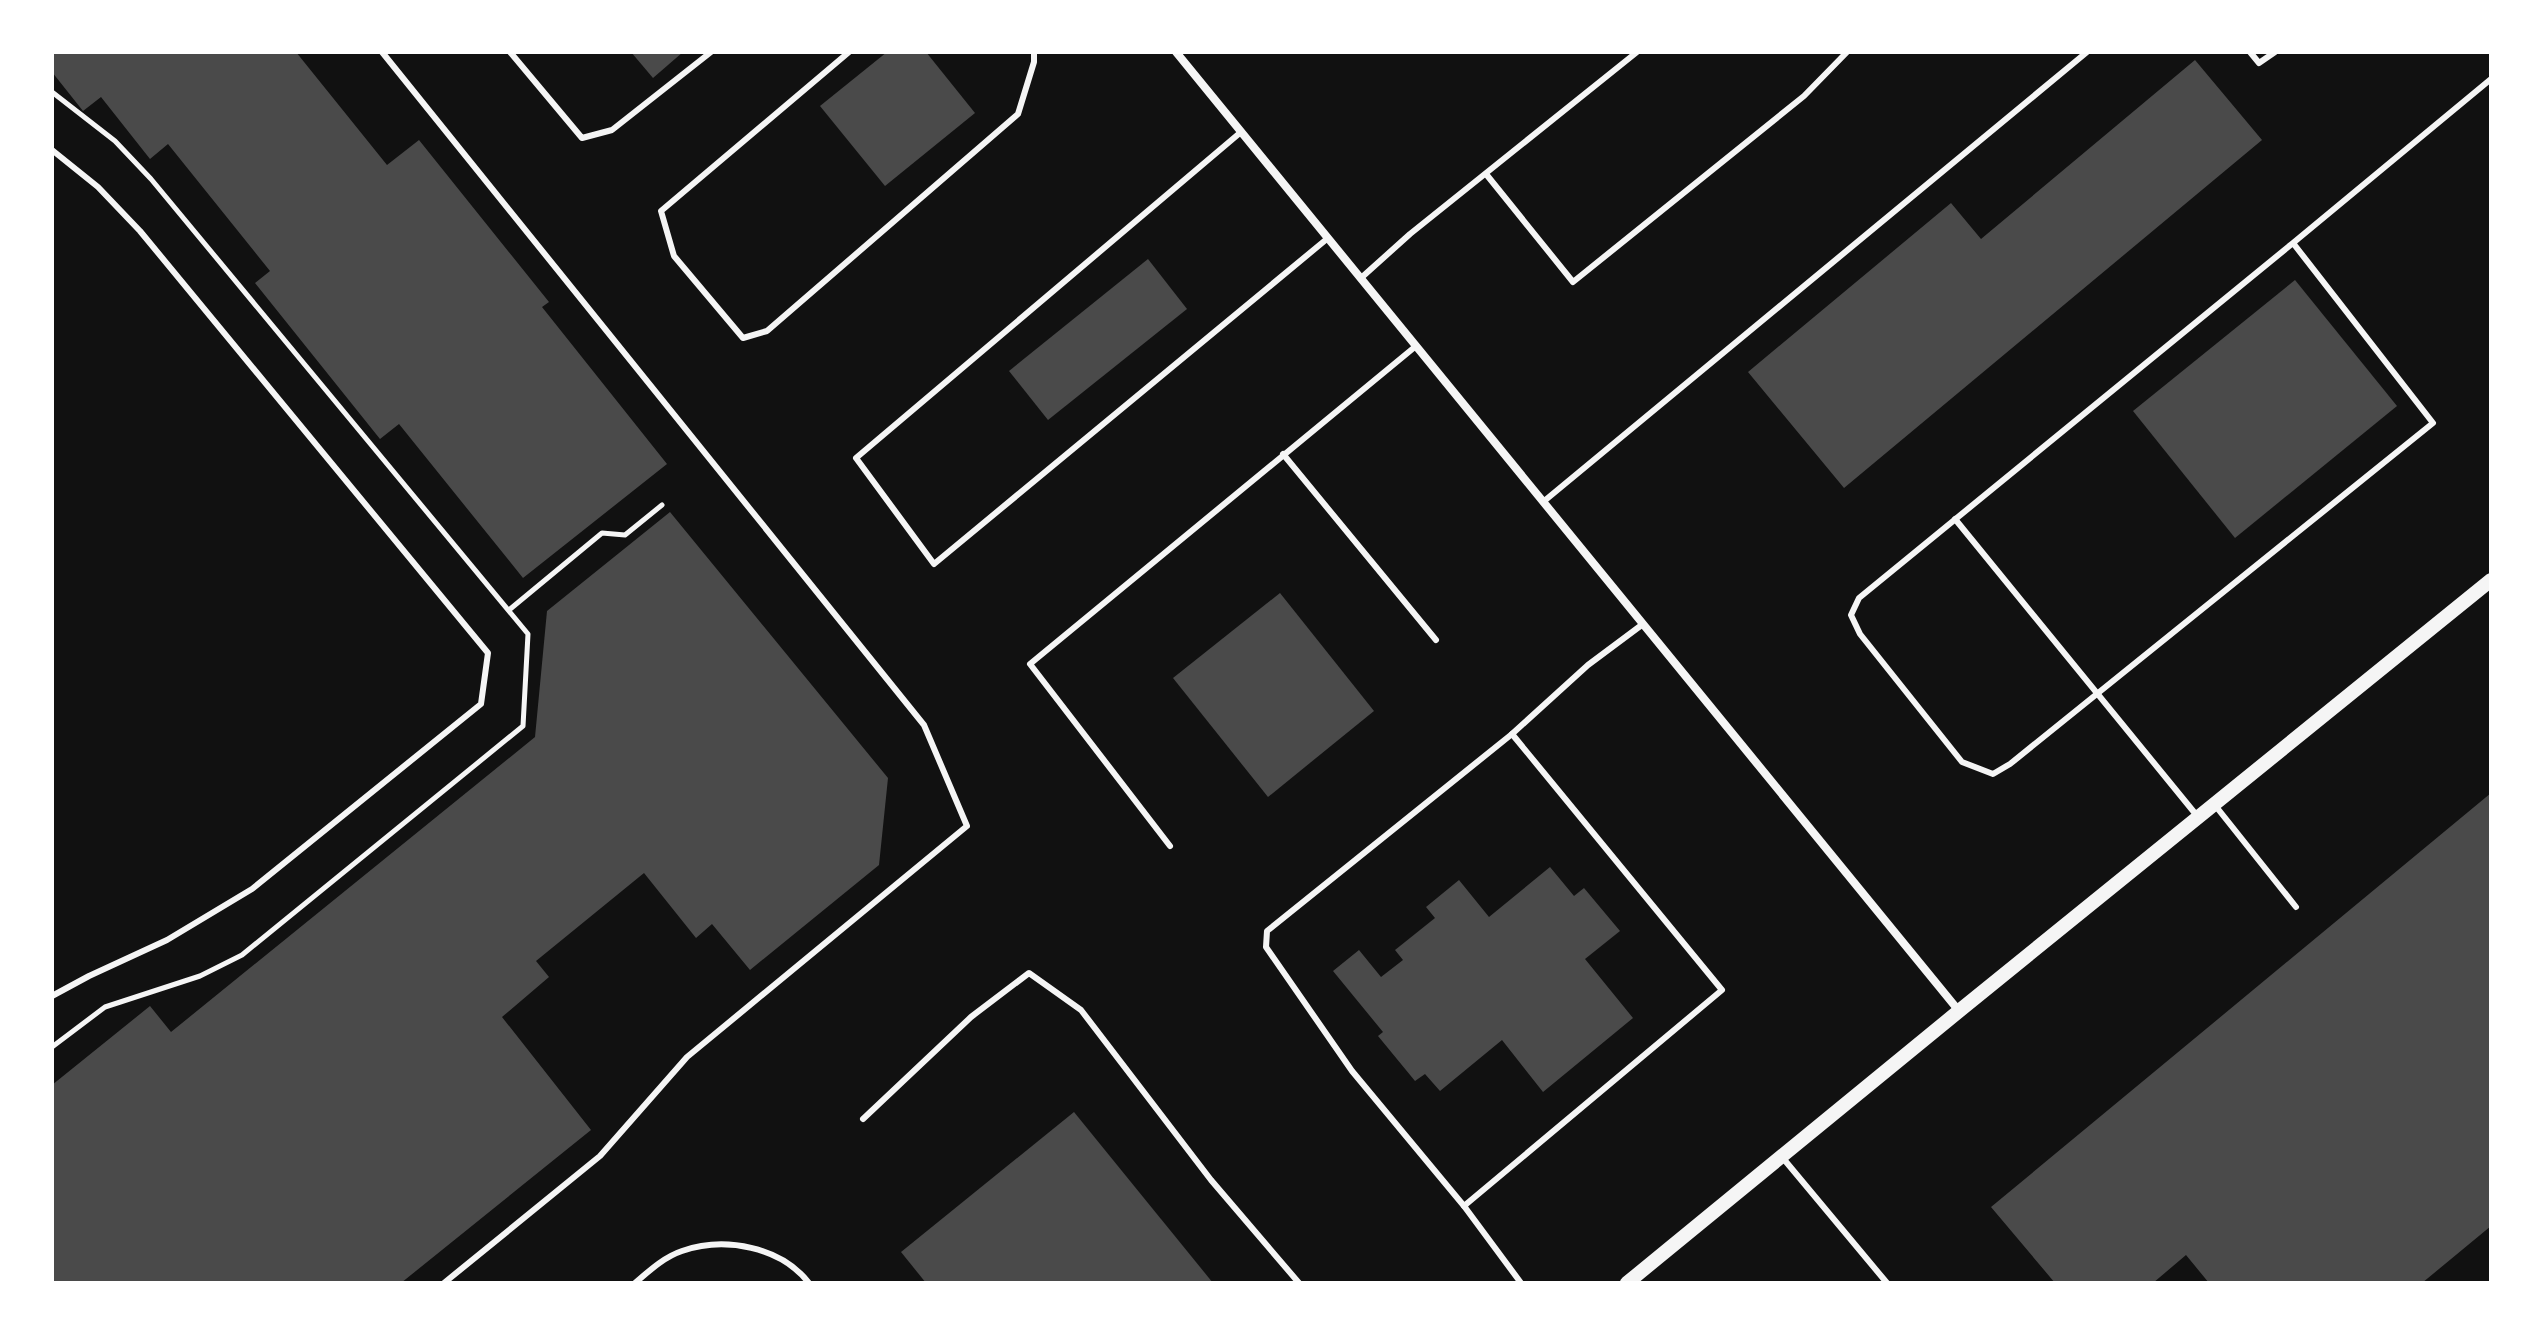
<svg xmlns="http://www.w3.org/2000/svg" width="2543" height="1335" font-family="Literata,serif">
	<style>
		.building { fill: #4a4a4a }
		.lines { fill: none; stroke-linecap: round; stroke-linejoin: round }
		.path { stroke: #f5f5f5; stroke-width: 5 }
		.service { stroke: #f5f5f5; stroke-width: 6 }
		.minor { stroke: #f5f5f5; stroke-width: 8 }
		.tertiary { stroke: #f5f5f5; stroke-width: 14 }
	</style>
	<rect width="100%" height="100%" fill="#111"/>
	<g class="building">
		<path d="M52,52H296L387,165L419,140L549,302L542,307L667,464L523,578L399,424L380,439L255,283L270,271L168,144L150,159L101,97L83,111L52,72Z"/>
		<path d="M631,52H683L653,78Z"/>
		<path d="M887,52H926L975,113L885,186L820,106Z"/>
		<path d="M2195,60L2262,140L1844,488L1748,372L1951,203L1981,239Z"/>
		<path d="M1148,259L1187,309L1048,420L1009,371Z"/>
		<path d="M2295,280L2397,406L2235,538L2133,411Z"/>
		<path d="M670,512L888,778L879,865L750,970L712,924L696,938L644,873L536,961L549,977L502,1017L591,1130L401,1283H52V1085L150,1006L171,1032L535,737L547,611Z"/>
		<path d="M1280,593L1374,711L1268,797L1173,678Z"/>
		<path d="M2491,793V1226L2422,1283H2209L2186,1255L2153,1283H2055L1991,1207Z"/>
		<path d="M1550,867L1574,896L1584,888L1620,931L1585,959L1633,1018L1543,1092L1502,1040L1440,1091L1425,1074L1415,1081L1378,1036L1383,1032L1333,971L1359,950L1381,977L1403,960L1395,950L1435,918L1426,907L1459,880L1489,917Z"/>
		<path d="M1074,1112L1213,1283H926L901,1252Z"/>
	</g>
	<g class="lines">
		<g class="path">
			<path d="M52,92L115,141L151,179L528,634L523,726L242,955L200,976L105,1007L52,1047"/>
			<path d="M509,610L602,533L625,535L662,505"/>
		</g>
		<g class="service">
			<path d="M382,52L924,725L967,826L687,1057L600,1156L444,1283"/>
			<path d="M510,52L582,138L612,130L711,52"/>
			<path d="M849,52L661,211L674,256L743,338L767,331L1018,114L1034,62V52"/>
			<path d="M2250,52L2259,63L2275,52"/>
			<path d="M1241,132L856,458L934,564L1328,238"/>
			<path d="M52,150L98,187L140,231L488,653L481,704L252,889L167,940L89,976L52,996"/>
			<path d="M1486,174L1573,282L1804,96L1847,52"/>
			<path d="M2293,243L1859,598L1851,615L1860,634L1962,762L1993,774L2010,764L2433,423L2293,243L2491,79"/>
			<path d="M1361,278L1410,234L1637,52"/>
			<path d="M1283,454L1436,640"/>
			<path d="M1543,502L2087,52"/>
			<path d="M1955,519L2198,817"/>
			<path d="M2214,804L2296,907"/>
			<path d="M1170,846L1030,664L1416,346"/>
			<path d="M863,1119L971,1017L1029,973L1081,1010L1211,1180L1299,1283"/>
			<path d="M1782,1157L1887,1283"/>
			<path d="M1464,1206L1352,1071L1266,947L1267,931L1512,734"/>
			<path d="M635,1283C649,1271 664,1257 682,1251C725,1236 781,1247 809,1283"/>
			<path d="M1521,1283L1464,1206L1722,990L1512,734L1588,665L1643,624"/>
		</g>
		<path class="minor" d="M1176,52L1959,1011"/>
		<path class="tertiary" d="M1627,1283L1959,1011L2491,580"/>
	</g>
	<rect width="2543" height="1335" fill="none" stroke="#ffffff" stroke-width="108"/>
</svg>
